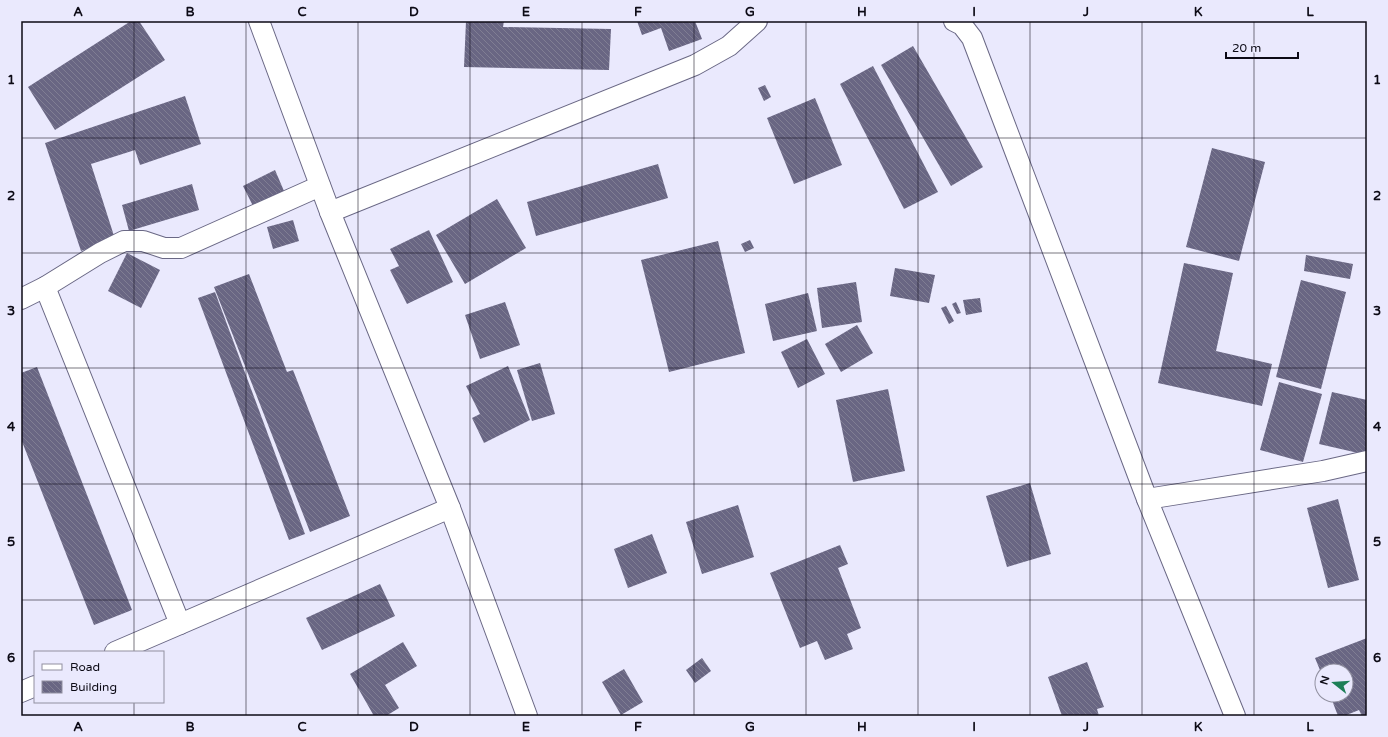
<svg xmlns="http://www.w3.org/2000/svg" width="1388" height="737" font-family="'Varela Round',sans-serif">
	<style>
		.building { fill: url(#building-back-hatch) }
		.lines { fill: none; stroke-linecap: round; stroke-linejoin: round }
		.minor-casing { stroke: #6a6885; stroke-width: 22 }
		.minor { stroke: #fff; stroke-width: 20 }
		.grid { fill: none; stroke: #0c0a15; stroke-width: 1; stroke-opacity: 0.55 }
		.neatline { fill: none; stroke: #0c0a15; stroke-width: 1.5 }
		.grid-label { font-size: 13px; text-anchor: middle; font-weight: bold; fill: #0c0a15 }
	</style>
	<defs>
		<pattern id="building-back-hatch" width="6" height="6" patternUnits="userSpaceOnUse"><rect width="6" height="6" fill="#696683"/><path d="M-1 5l2 2M0 0l6 6M5-1l2 2" fill="none" stroke="#807e93"/></pattern>
	</defs>
	<rect width="100%" height="100%" fill="#eae9fd"/>
	<g class="building">
		<path d="M131,21H139L165,60L55,130L28,87Z"/>
		<path d="M466,21H504L503,27L611,29L609,70L464,67Z"/>
		<path d="M637,21H695L702,39L669,51L661,28L642,35Z"/>
		<path d="M913,46L983,167L951,186L881,65Z"/>
		<path d="M873,66L938,192L904,209L840,84Z"/>
		<path d="M765,85L771,97L764,101L758,88Z"/>
		<path d="M185,96L201,144L140,165L135,150L91,164L115,239L81,251L45,143Z"/>
		<path d="M815,98L842,165L794,184L767,118Z"/>
		<path d="M1212,148L1265,162L1239,261L1186,247Z"/>
		<path d="M658,164L668,198L536,236L527,202Z"/>
		<path d="M275,170L290,205L260,220L243,186Z"/>
		<path d="M192,184L199,210L129,231L122,205Z"/>
		<path d="M497,199L526,248L465,284L436,235Z"/>
		<path d="M293,220L299,241L273,249L267,227Z"/>
		<path d="M429,230L453,282L407,304L390,270L399,266L390,249Z"/>
		<path d="M750,240L754,248L745,252L741,244Z"/>
		<path d="M718,241L745,353L669,372L641,260Z"/>
		<path d="M127,253L160,270L141,308L108,291Z"/>
		<path d="M1306,255L1353,264L1350,279L1304,271Z"/>
		<path d="M1184,263L1233,273L1216,351L1272,364L1262,406L1158,383Z"/>
		<path d="M895,268L935,275L929,303L890,296Z"/>
		<path d="M249,274L287,372L293,370L350,516L310,532L214,287Z"/>
		<path d="M1301,280L1346,292L1321,389L1276,377Z"/>
		<path d="M856,282L862,322L822,328L817,288Z"/>
		<path d="M215,292L305,534L289,540L198,298Z"/>
		<path d="M808,293L817,331L773,341L765,304Z"/>
		<path d="M980,298L982,312L966,315L963,300Z"/>
		<path d="M505,302L520,345L480,359L465,315Z"/>
		<path d="M956,302L961,313L957,314L952,304Z"/>
		<path d="M946,306L954,321L949,324L941,308Z"/>
		<path d="M857,325L873,353L841,372L825,344Z"/>
		<path d="M807,339L825,374L798,388L781,352Z"/>
		<path d="M540,363L555,414L532,421L517,370Z"/>
		<path d="M508,366L530,420L484,443L472,418L480,414L466,386Z"/>
		<path d="M37,367L132,610L94,625L21,439V373Z"/>
		<path d="M1279,382L1322,394L1303,462L1260,450Z"/>
		<path d="M888,389L905,471L853,482L836,400Z"/>
		<path d="M1332,392L1367,400V455L1319,444Z"/>
		<path d="M1030,483L1051,554L1007,567L986,496Z"/>
		<path d="M1338,499L1359,580L1328,588L1307,508Z"/>
		<path d="M738,505L754,557L702,574L686,522Z"/>
		<path d="M652,534L667,573L628,588L614,549Z"/>
		<path d="M840,545L848,564L838,568L861,628L847,634L853,649L825,660L817,641L800,648L770,573Z"/>
		<path d="M380,584L395,616L322,650L306,618Z"/>
		<path d="M1367,638V716H1362L1359,710L1344,716H1338L1330,695H1346V671H1322V675L1315,658Z"/>
		<path d="M403,642L417,666L385,685L399,708L386,716H374L350,674Z"/>
		<path d="M702,658L711,671L695,683L686,670Z"/>
		<path d="M1087,662L1104,707L1097,709L1099,716H1062L1048,677Z"/>
		<path d="M624,669L643,702L621,715L602,682Z"/>
	</g>
	<g class="lines">
		<g class="minor-casing">
			<g id="minor">
				<path d="M259,21L330,212L450,508L527,716"/>
				<path d="M954,21L962,25L972,38L1147,499L1235,716"/>
				<path d="M330,212L695,65L729,46L757,21"/>
				<path d="M45,287L180,624"/>
				<path d="M21,299L45,287L100,253L124,241H143L164,248H181L320,186"/>
				<path d="M1147,499L1323,471L1367,461"/>
				<path d="M115,652L450,508"/>
				<path d="M21,692L35,686"/>
			</g>
		</g>
		<use href="#minor" class="minor"/>
	</g>
	<path class="grid" d="M134,21V652M246,21V716M358,21V716M470,21V716M582,21V716M694,21V716M806,21V716M918,21V716M1030,21V716M1142,21V716M1254,21V716M21,138H1367M21,253H1367M21,368H1367M21,484H1367M21,600H1367M134,702V716"/>
	<rect width="1388" height="737" fill="none" stroke="#eae9fd" stroke-width="44"/>
	<rect x="34" y="651" width="130" height="52" fill="#eae9fd" stroke="#9190a0"/>
	<rect x="42" y="664" width="20" height="6" fill="#ffffff" stroke="#9190a0"/>
	<text x="70" y="671" font-size="12" fill="#0c0a15">Road</text>
	<rect x="42" y="681" width="20" height="12" fill="url(#building-back-hatch)" stroke="#9190a0"/>
	<text x="70" y="691" font-size="12" fill="#0c0a15">Building</text>
	<g transform="translate(1334 683) rotate(287)"><circle r="19" fill="#eae9fd" stroke="#9190a0"/>
	<path d="M0-3L7 15L0 10L-7 15Z" fill="#1d7f57"/>
	<text y="-6" font-size="11" font-weight="bold" text-anchor="middle" fill="#0c0a15">N</text>
	</g>
	<path d="M1226 52v6h72v-6" fill="none" stroke="#0c0a15" stroke-width="2"/>
	<text x="1232" y="52" font-size="12" fill="#0c0a15" stroke="#eae9fd" stroke-width="3" paint-order="stroke">20 m</text>
	<rect x="22" y="22" width="1344" height="693" class="neatline"/>
	<g class="grid-label">
		<text x="78" y="16">A</text>
		<text x="190" y="16">B</text>
		<text x="302" y="16">C</text>
		<text x="414" y="16">D</text>
		<text x="526" y="16">E</text>
		<text x="638" y="16">F</text>
		<text x="750" y="16">G</text>
		<text x="862" y="16">H</text>
		<text x="974" y="16">I</text>
		<text x="1086" y="16">J</text>
		<text x="1198" y="16">K</text>
		<text x="1310" y="16">L</text>
		<text x="11" y="84">1</text>
		<text x="1377" y="84">1</text>
		<text x="11" y="200">2</text>
		<text x="1377" y="200">2</text>
		<text x="11" y="315">3</text>
		<text x="1377" y="315">3</text>
		<text x="11" y="431">4</text>
		<text x="1377" y="431">4</text>
		<text x="11" y="546">5</text>
		<text x="1377" y="546">5</text>
		<text x="11" y="662">6</text>
		<text x="1377" y="662">6</text>
		<text x="78" y="731">A</text>
		<text x="190" y="731">B</text>
		<text x="302" y="731">C</text>
		<text x="414" y="731">D</text>
		<text x="526" y="731">E</text>
		<text x="638" y="731">F</text>
		<text x="750" y="731">G</text>
		<text x="862" y="731">H</text>
		<text x="974" y="731">I</text>
		<text x="1086" y="731">J</text>
		<text x="1198" y="731">K</text>
		<text x="1310" y="731">L</text>
	</g>
</svg>
